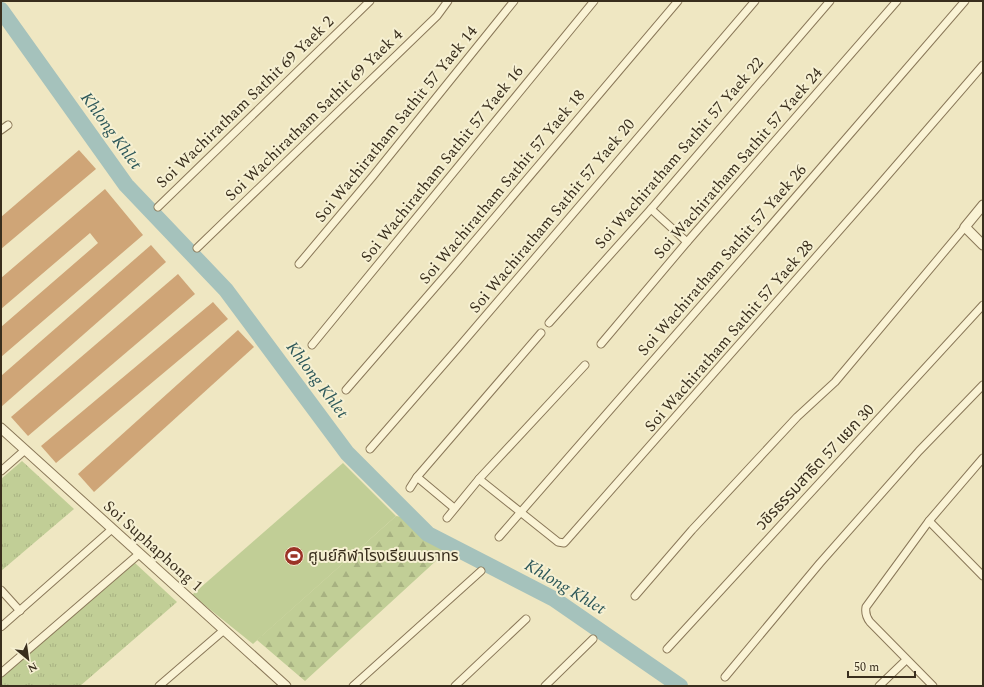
<svg xmlns="http://www.w3.org/2000/svg" width="984" height="687" font-family="Spectral,'Noto Sans Thai',serif">
	<style>
		.grass { fill: url(#grass-tufts) }
		.forest { fill: url(#forest-firs) }
		.garden { fill: #c1ce96 }
		.lines { fill: none; stroke-linecap: round; stroke-linejoin: round }
		.river { stroke: #a5c2bc; stroke-width: 16 }
		.building { fill: #cfa577 }
		.minor-casing { stroke: #8a7859; stroke-width: 9 }
		.tertiary-casing { stroke: #8a7859; stroke-width: 11 }
		.minor { stroke: #faf3d5; stroke-width: 7 }
		.tertiary { stroke: #faf3d5; stroke-width: 9 }
		.labels { text-anchor: middle; dominant-baseline: central; stroke-width: 4; stroke-linejoin: round; paint-order: stroke }
		.street-label { font-size: 16px; fill: #392e1d; stroke: #f6f0d2 }
		.poi-label { font-size: 16px; fill: #392e1d; stroke: #f6f0d2; text-anchor: start }
		.water-label { font-size: 17px; font-style: italic; fill: #2c5759; stroke: #f6f0d2 }
	</style>
	<defs>
		<pattern id="grass-tufts" width="24" height="20" patternUnits="userSpaceOnUse"><rect width="24" height="20" fill="#c1ce96"/><path d="M3 7l-1-3M5 7V3M7 7l1-3M15 17l-1-3M17 17v-4M19 17l1-3" fill="none" stroke="#a7b181"/></pattern>
		<pattern id="forest-firs" width="22" height="20" patternUnits="userSpaceOnUse"><rect width="22" height="20" fill="#c1ce96"/><path d="M5 1l3.5 6h-7zM16 11l3.5 6h-7z" fill="#a7b181"/></pattern>
	</defs>
	<rect width="100%" height="100%" fill="#efe7c2"/>
	<g class="grass">
		<path d="M22,461L74,509L1,571V479Z"/>
		<path d="M135,563L177,602L80,686H1V678Z"/>
	</g>
	<path class="forest" d="M396,516L408,518L427,537L450,548L305,681L257,640Z"/>
	<path class="garden" d="M343,463L396,516L253,644L192,595Z"/>
	<g class="lines">
		<path class="river" d="M1,10L126,185L226,290L347,453L428,534L554,599L680,686"/>
	</g>
	<g class="building">
		<path d="M79,150L96,169L1,249V217Z"/>
		<path d="M105,189L143,235L1,357V327L98,243L90,233L1,309V278Z"/>
		<path d="M151,245L166,262L1,407V376Z"/>
		<path d="M178,274L195,294L28,436L11,417Z"/>
		<path d="M213,302L228,319L56,463L41,446Z"/>
		<path d="M238,330L254,347L94,492L78,474Z"/>
	</g>
	<g class="lines">
		<g class="minor-casing">
			<g id="minor">
				<path d="M1,130L8,125"/>
				<path d="M158,207L370,1"/>
				<path d="M651,209L687,242"/>
				<path d="M197,248L437,16L448,1"/>
				<path d="M299,264L373,176L514,1"/>
				<path d="M549,323L651,209L830,1"/>
				<path d="M601,344L687,242L897,1"/>
				<path d="M312,345L594,1"/>
				<path d="M346,390L451,269L678,1"/>
				<path d="M370,449L458,348L755,1"/>
				<path d="M1,471L25,450"/>
				<path d="M417,477L454,508"/>
				<path d="M479,479L558,542L564,543L566,541L874,191L983,65"/>
				<path d="M410,488L417,477L541,333"/>
				<path d="M447,518L479,479L585,365"/>
				<path d="M929,521L983,576"/>
				<path d="M499,537L754,245L965,1"/>
				<path d="M1,590L20,611"/>
				<path d="M635,596L692,530L797,417L835,382L965,227"/>
				<path d="M1,627L112,529"/>
				<path d="M667,649L983,305"/>
				<path d="M1,673L139,554"/>
				<path d="M725,677L820,563L919,451L983,385"/>
				<path d="M159,686L224,630"/>
				<path d="M353,686L481,571"/>
				<path d="M455,686L526,619"/>
				<path d="M545,686L593,639"/>
				<path d="M879,686L906,660"/>
				<path d="M933,686L870,622C866,617 865,613 866,607L929,521L983,458"/>
			</g>
		</g>
		<g class="tertiary-casing">
			<g id="tertiary">
				<path d="M983,205L965,227L983,245"/>
				<path d="M1,428L286,686"/>
			</g>
		</g>
		<use href="#minor" class="minor"/>
		<use href="#tertiary" class="tertiary"/>
	</g>
	<defs>
		<g id="stadium-disc" transform="scale(1)"><circle r="9.5" fill="#9b3327" stroke="#f6f0d2"/><path d="M0-5a6.5 5 0 1 0 0 10a6.5 5 0 1 0 0-10ZM-3.5-1.8h7v3.6h-7Z" fill="#fff"/></g>
	</defs>
	<g fill-rule="evenodd">
		<use href="#stadium-disc" x="294" y="556"/>
	</g>
	<g class="labels">
		<g class="street-label">
			<text transform="translate(245 102) rotate(-44)">Soi Wachiratham Sathit 69 Yaek 2</text>
			<text transform="translate(314 115) rotate(-44)">Soi Wachiratham Sathit 69 Yaek 4</text>
			<text transform="translate(396 124) rotate(-51)">Soi Wachiratham Sathit 57 Yaek 14</text>
			<text transform="translate(679 153) rotate(-49)">Soi Wachiratham Sathit 57 Yaek 22</text>
			<text transform="translate(738 163) rotate(-49)">Soi Wachiratham Sathit 57 Yaek 24</text>
			<text transform="translate(442 164) rotate(-51)">Soi Wachiratham Sathit 57 Yaek 16</text>
			<text transform="translate(502 187) rotate(-50)">Soi Wachiratham Sathit 57 Yaek 18</text>
			<text transform="translate(552 216) rotate(-50)">Soi Wachiratham Sathit 57 Yaek 20</text>
			<text transform="translate(722 260) rotate(-49)">Soi Wachiratham Sathit 57 Yaek 26</text>
			<text transform="translate(729 336) rotate(-49)">Soi Wachiratham Sathit 57 Yaek 28</text>
			<text transform="translate(815 467) rotate(-47)">วชิรธรรมสาธิต 57 แยก 30</text>
			<text transform="translate(153 546) rotate(42)">Soi Suphaphong 1</text>
		</g>
		<g class="poi-label">
			<text x="308" y="556">ศูนย์กีฬาโรงเรียนนราทร</text>
		</g>
		<g class="water-label">
			<text transform="translate(111 131) rotate(54)">Khlong Khlet</text>
			<text transform="translate(317 380) rotate(53)">Khlong Khlet</text>
			<text transform="translate(565 587) rotate(31)">Khlong Khlet</text>
		</g>
	</g>
	<rect width="984" height="687" fill="none" stroke="#392e1d" stroke-width="4"/>
	<g transform="translate(28 659) rotate(151)" stroke="#f6f0d2" stroke-width="3" paint-order="stroke">
	<path d="M0-3L7 15L0 10L-7 15Z" fill="#392e1d"/>
	<text y="-6" font-size="11" font-weight="bold" text-anchor="middle" fill="#392e1d">N</text>
	</g>
	<path d="M848 671v6h67v-6" fill="none" stroke="#392e1d" stroke-width="2"/>
	<text x="854" y="671" font-size="12" fill="#392e1d" stroke="#f6f0d2" stroke-width="3" paint-order="stroke">50 m</text>
</svg>
